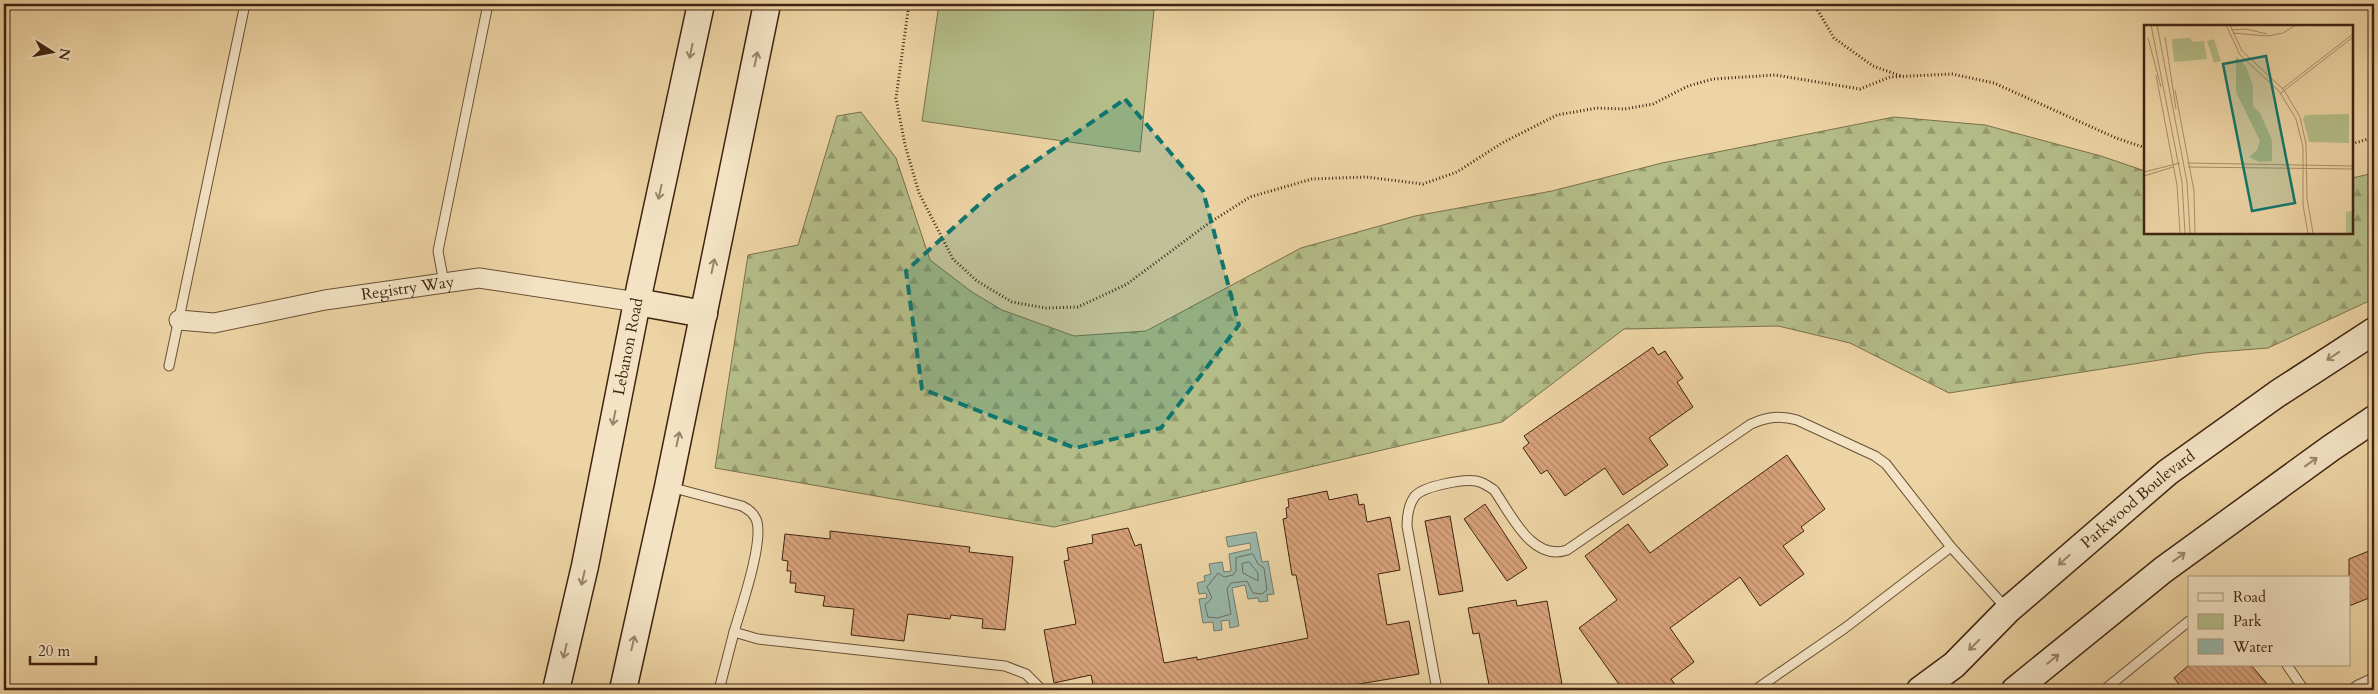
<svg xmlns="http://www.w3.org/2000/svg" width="2378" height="694" font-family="Cardo,serif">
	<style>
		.green { fill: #b4bd88; stroke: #7a704c }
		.forest { fill: url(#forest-firs); stroke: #7a704c }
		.water { fill: #99b8ab; stroke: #757c6d }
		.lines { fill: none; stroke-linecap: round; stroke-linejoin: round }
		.shore { stroke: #6c6e5e; stroke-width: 1 }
		.building { fill: url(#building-back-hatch); stroke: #402311 }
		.lane-casing { stroke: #6b4f36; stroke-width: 11 }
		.street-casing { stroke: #6b4f36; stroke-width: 21 }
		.secondary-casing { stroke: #402311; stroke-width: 29 }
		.path { stroke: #402311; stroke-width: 3; stroke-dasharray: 1 2.5; stroke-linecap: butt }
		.lane { stroke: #f3e3c4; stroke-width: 9 }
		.street { stroke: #f3e3c4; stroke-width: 19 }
		.secondary { stroke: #f3e3c4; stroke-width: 26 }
		.oneway { stroke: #9a836a }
		.marked { fill: #0f766e; fill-opacity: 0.2; stroke: #0f766e; stroke-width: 4; stroke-dasharray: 10 6; stroke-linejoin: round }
		.labels { text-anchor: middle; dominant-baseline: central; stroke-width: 5; stroke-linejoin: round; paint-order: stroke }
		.street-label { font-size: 16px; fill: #402311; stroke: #f3e3c4 }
		.inset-road { fill: none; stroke: #a88d69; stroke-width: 1 }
		.view { fill: #0f766e; fill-opacity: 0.15; stroke: #0f766e; stroke-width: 2.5 }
		.inset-edge { fill: none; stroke: #402311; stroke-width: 2.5 }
	</style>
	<defs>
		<pattern id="forest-firs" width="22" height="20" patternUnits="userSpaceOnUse" patternTransform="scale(1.25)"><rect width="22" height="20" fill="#b4bd88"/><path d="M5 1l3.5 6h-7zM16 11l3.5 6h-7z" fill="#94996e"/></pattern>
		<pattern id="building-back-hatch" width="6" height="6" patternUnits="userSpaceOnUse" patternTransform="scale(1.25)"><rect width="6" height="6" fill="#d8a27a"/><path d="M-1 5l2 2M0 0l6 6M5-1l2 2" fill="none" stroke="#b18463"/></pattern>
	</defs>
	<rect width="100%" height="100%" fill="#edd4a4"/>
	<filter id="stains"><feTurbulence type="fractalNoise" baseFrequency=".004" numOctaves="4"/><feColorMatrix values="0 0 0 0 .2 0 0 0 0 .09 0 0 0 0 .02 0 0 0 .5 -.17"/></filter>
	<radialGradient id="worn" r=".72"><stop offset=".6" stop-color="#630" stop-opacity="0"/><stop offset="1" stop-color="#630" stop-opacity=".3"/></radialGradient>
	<path class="green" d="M939,4H1106L1154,10L1140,152L922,121Z"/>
	<path class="forest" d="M861,112L896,158L930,260L972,292L1002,310L1074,336L1146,331L1301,248L1415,216L1552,191L1662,163L1894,117L1985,125L2101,156L2145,171L2146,232H2352V178L2374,173V294L2369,301L2268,348L2204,353L1949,393L1850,343L1778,326L1624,329L1502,422L1054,527L715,468L748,255L798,245L837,116Z"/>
	<path class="water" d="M1256,532L1262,562L1268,561L1274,594L1267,595L1268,601L1259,602L1258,598L1248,599L1245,585L1232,588L1239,626L1230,628L1229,620L1221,621L1222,630L1214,631L1213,622L1203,623L1199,599L1207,598L1206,593L1199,594L1197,583L1205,581L1204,576L1211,574L1209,564L1222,562L1224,572L1231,571L1229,554L1251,549L1250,543L1228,547L1226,537Z"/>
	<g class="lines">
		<g class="shore">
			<path d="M1253,554L1258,564L1264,568L1267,590L1262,594L1253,593L1247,581L1231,583L1227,589L1231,614L1217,618L1208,617L1205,605L1212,598L1207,587L1218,573L1224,577L1233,575L1236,571V558Z"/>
			<path d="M1249,562L1258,573V581L1243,573L1242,564Z"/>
		</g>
	</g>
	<g class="building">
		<path d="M1653,347L1658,355L1665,351L1683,378L1677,382L1693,407L1649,438L1668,465L1623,495L1605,468L1565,496L1547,470L1541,474L1523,448L1529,443L1524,436Z"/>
		<path d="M1787,455L1825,509L1801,527L1804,531L1783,546L1804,574L1760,606L1740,577L1670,628L1694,662L1671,679L1679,690H1623L1579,628L1617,600L1585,556L1628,524L1650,553Z"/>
		<path d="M1327,491L1329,500L1357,494L1359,505L1364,504L1367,522L1390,517L1400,570L1378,574L1387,625L1409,621L1419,674L1347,686L1348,690H1094L1091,675L1054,683L1044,630L1076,624L1064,561L1069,560L1067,548L1093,543L1092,535L1128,528L1135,546L1141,544L1164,663L1197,657V660L1308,638L1296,575H1292L1283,519L1287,518L1286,508L1289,507L1288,499Z"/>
		<path d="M1485,504L1527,568L1507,581L1464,519Z"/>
		<path d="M1450,516L1463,591L1439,595L1425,521Z"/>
		<path d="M830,531L970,547L969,552L1013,557L1005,630L982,628L983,619L951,615L950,619L908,614L904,641L851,635L854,609L823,606L825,596L795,592L796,583H790L791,571H787L788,561L782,560L785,534L830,539Z"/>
		<path d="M2374,549V596L2349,606V559Z"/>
		<path d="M1516,600L1517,606L1547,601L1563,690H1490L1479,633L1473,634L1468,608Z"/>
		<path d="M2189,665H2251L2272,690H2184L2174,678Z"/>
	</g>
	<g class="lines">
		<g class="lane-casing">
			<g id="lane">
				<path d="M444,283L438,251L488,4"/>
				<path d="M169,366L245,4"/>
				<path d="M670,487L742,506C748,509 753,512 756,519C765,539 741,608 734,632L758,639L1005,666L1026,674L1042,690"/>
				<path d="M2287,665L2304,690"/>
				<path d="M719,690L734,632"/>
				<path d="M1437,690L1407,526C1407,516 1409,504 1415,496C1424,486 1463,479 1476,481C1483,482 1488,486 1494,490C1511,514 1532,562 1567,550L1751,424C1767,417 1780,415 1797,420L1875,456L1886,464L1951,547L2006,608"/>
				<path d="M1755,690L1845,628L1951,547"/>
				<path d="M2104,690L2189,621"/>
			</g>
		</g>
		<g class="street-casing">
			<g id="street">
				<path id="s1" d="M179,320L214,323L325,300L479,278L637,302"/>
				<path d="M2359,690L2374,683"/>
			</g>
		</g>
		<g class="secondary-casing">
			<g id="secondary">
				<path d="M637,302L704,314"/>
				<path id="s2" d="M556,690L585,566L640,287L701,4"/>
				<path d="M623,690L668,487L767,4"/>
				<path id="s3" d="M1920,690L1954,665L2008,610L2168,472L2277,394L2374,331"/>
				<path d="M2015,690L2163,570L2331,448L2374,419"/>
			</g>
		</g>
		<g class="path">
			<path d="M909,4L896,98L905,145L919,193L953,259L977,281L1012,302L1045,308L1078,307L1127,284L1209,223L1250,197L1312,179L1366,177L1423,184L1457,172L1502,143L1557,115L1597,108L1625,109L1653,104L1688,86L1713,79L1775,75L1860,89L1890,77L1952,74L1994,83L2116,138L2146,148"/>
			<path d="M1814,4L1834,38L1873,66L1901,76"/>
			<path d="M2352,144L2374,137"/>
		</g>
		<use href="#lane" class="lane"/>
		<use href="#street" class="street"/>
		<use href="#secondary" class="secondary"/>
	</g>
	<defs><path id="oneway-shaft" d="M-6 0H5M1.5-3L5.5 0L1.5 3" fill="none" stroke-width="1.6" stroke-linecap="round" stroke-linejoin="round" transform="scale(1.25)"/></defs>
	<g class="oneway">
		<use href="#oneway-shaft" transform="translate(691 51) rotate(102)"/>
		<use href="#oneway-shaft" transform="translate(756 59) rotate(-78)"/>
		<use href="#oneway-shaft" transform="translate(660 192) rotate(102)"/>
		<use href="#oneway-shaft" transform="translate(713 266) rotate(-78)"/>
		<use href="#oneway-shaft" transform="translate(2333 356) rotate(146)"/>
		<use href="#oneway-shaft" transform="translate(614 418) rotate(101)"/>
		<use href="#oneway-shaft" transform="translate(678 439) rotate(-78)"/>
		<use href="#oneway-shaft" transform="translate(2311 462) rotate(-36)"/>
		<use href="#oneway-shaft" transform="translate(2179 557) rotate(-36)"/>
		<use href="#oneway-shaft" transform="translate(2064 560) rotate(138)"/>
		<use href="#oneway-shaft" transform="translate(583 578) rotate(103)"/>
		<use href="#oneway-shaft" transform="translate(633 643) rotate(-77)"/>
		<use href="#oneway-shaft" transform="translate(1974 645) rotate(135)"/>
		<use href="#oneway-shaft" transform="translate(565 651) rotate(103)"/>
		<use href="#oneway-shaft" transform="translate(2053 659) rotate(-39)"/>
	</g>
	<path class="marked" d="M1125,99L1203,191L1239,325L1161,428L1075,448L922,389L906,271L997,188Z"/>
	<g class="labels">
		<g class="street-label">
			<text stroke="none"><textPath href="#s1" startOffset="232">Registry Way</textPath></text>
			<text stroke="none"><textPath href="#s2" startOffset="351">Lebanon Road</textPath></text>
			<text stroke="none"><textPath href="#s3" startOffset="290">Parkwood Boulevard</textPath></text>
		</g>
	</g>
	<g transform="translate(2144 25)">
		<rect width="209" height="209" fill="#edd4a4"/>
		<path d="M46,13L49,17L60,16L63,34L30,37L28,14ZM70,14L77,36L70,38L63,16ZM205,89V118L165,117L159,94L161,90ZM209,186V208H202V187Z" fill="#b4bd88"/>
		<path d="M92,31L102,41L109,61V82L116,88L128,115V136L115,137L105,132L113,125L116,116L92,67Z" fill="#b4bd88"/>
		<path class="inset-road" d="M7,0L38,157L41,208M13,0L43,157L46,208M82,0L96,30L135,66L152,94L159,122V180L164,208M86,0L98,26L140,65L156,92L162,119L163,173L169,208M87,5L102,4L123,9M89,8L123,11L139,8L152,0M21,12L32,84M4,13L17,62M12,50L33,160L36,208M138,64L209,9M31,65L50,166L51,208M137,68L209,12M43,138L209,141M44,142L209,144M0,147L36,138M0,151L29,142"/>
		<path class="view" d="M122,31L151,178L108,186L79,39Z"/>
		<rect width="209" height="209" class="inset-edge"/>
	</g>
	<rect width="2378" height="694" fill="none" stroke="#edd4a4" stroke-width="20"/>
	<rect x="5" y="5" width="2368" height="684" fill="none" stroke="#402311" stroke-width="2.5"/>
	<rect x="10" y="10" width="2358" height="674" fill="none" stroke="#402311"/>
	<rect x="2188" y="576" width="162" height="90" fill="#f3e3c4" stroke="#ab967c"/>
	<rect x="2198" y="593" width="25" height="8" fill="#f3e3c4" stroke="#ab967c"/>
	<text x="2233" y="602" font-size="15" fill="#402311">Road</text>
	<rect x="2198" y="614" width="25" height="15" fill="#b4bd88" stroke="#ab967c"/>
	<text x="2233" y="626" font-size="15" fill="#402311">Park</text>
	<rect x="2198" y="639" width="25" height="15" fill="#99b8ab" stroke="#ab967c"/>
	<text x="2233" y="652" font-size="15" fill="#402311">Water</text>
	<g transform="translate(52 52) rotate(101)" stroke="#f3e3c4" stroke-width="4" paint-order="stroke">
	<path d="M0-4L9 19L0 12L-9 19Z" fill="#402311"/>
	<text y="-8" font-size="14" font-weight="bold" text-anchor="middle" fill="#402311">N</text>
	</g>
	<path d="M30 656v8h66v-8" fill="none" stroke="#402311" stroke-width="2.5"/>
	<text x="38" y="656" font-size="15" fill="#402311" stroke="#f3e3c4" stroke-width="4" paint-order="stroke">20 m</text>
	<rect width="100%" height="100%" filter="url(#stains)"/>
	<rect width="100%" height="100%" fill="url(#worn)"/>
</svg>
